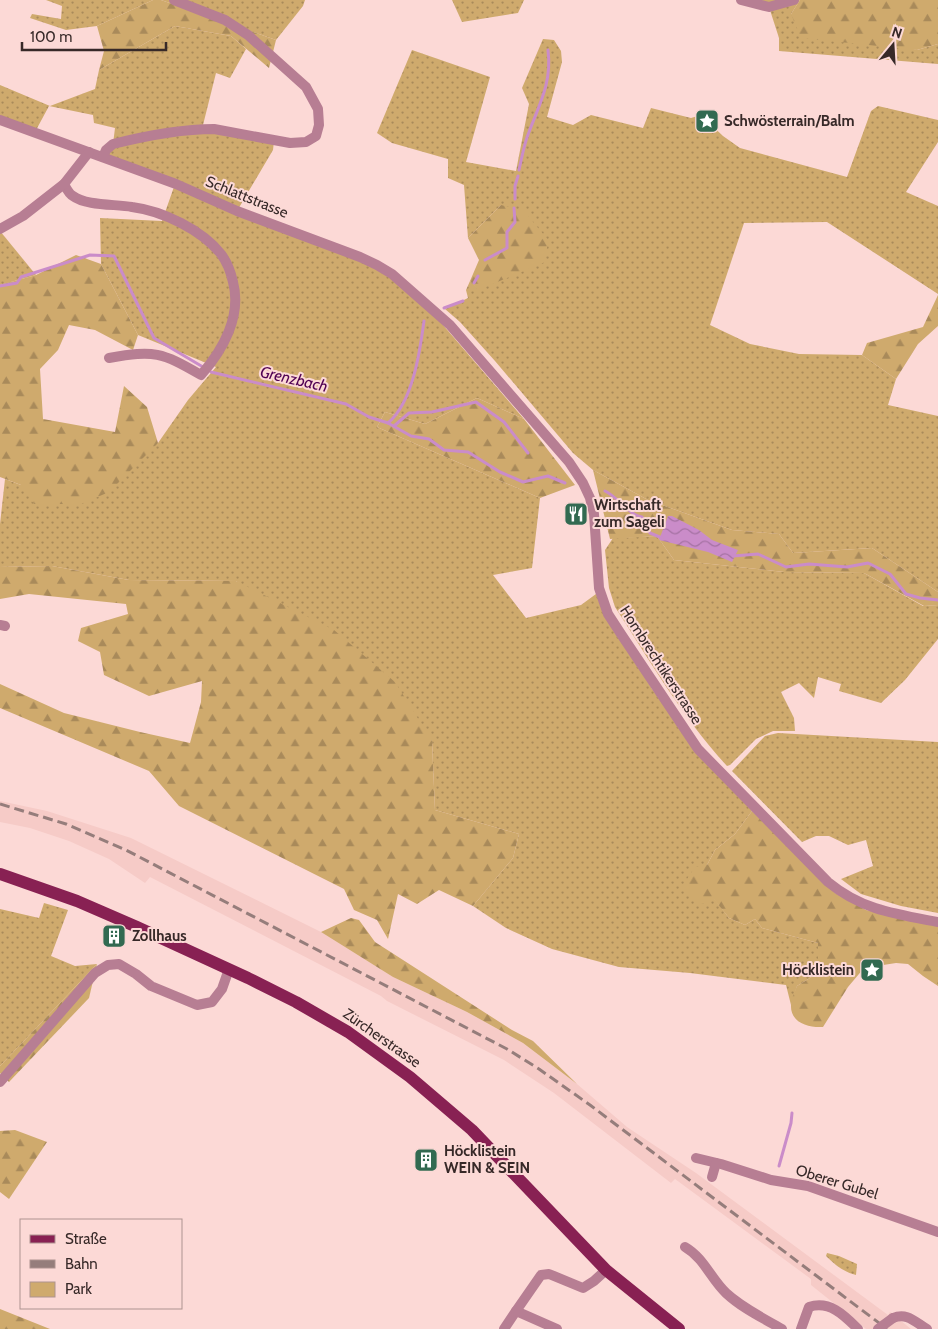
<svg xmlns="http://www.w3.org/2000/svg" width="938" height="1329" font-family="Cabin,sans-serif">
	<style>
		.built { fill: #f6cbc7 }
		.green { fill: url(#green-dots) }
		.forest { fill: url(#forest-firs) }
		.water { fill: url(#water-waves) }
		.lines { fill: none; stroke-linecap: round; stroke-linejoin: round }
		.stream { stroke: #ca8cc9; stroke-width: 3 }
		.minor { stroke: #b77e93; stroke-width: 10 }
		.major { stroke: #882153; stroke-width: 12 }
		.rail { stroke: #957d7b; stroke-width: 3; stroke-dasharray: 10 5; stroke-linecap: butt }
		.minor-bridge { stroke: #b77e93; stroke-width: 10 }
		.labels { text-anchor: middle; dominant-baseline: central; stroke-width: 4; stroke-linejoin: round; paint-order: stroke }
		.poi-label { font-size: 15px; font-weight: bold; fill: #372928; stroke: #fcd9d6; text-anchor: start }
		.street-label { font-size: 15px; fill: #372928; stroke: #fcd9d6 }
		.water-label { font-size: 16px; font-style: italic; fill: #510253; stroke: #fcd9d6 }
	</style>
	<defs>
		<pattern id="green-dots" width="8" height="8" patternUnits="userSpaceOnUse" patternTransform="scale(1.25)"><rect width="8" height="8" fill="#cfaa6d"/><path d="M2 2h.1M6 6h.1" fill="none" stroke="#a98a5a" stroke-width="1.8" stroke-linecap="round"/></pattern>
		<pattern id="forest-firs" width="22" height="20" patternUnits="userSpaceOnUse" patternTransform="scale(1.25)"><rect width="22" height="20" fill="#cfaa6d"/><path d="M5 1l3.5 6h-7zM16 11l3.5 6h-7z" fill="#a98a5a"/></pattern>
		<pattern id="water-waves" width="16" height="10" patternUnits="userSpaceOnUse" patternTransform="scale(1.25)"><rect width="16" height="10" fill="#ca8cc9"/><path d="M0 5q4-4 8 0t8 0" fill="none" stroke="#a572a3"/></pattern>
	</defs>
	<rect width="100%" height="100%" fill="#fcd9d6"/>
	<path class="built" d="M0,801L47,811L131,838L321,932L393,977L467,1012L523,1043L577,1084L627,1127L696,1173L888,1315L890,1312L911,1329H866L811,1285V1279L675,1179L671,1183L554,1093L504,1060L387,1001L381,996L150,877L145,883L109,859L69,841L30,828L0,822Z"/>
	<g class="green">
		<path d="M46,0H153L97,26L66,30L30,18L32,14L61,19L62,6Z"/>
		<path d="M161,0H305L303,6L276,40Z"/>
		<path d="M452,0H524L518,13L462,22Z"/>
		<path d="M741,0H800L791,14L917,50L938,44V64L779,51V38L769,7Z"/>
		<path d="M175,26L231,36L246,49L230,78L216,73L202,129L274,141L273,150L237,211L360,257L418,296L524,419L477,398L425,424L385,412L377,427L540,498L532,568L493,575L526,618L581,605L596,594L652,689L752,811L735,834L715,850L707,865L713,897L729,918L745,925L755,919L762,928L818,943V973L797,986L791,1005L786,985L690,973L619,967L552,949L506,928L473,906L513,858L519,834L435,810L432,741L236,581L129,580L52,566L0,567V524L5,479L21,485L158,443L188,400L216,367L138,335L101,264L100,218L162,221L175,184L103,157L113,144L115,128L94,123L93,115L49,106L35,132L0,120V85L50,106L95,89L99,70Z"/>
		<path d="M543,39L554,40L561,51L562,62L547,117L573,125L591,115L643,128L651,108L691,118L701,115L723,136L740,148L847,177L871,111L878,106L938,120V142L906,192L938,206V294L827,222L744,223L710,325L750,344L799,354L862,355L896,379L888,405L938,416V592L872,548L793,553L779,534L732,530L648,500L593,470L573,453L495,361L460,322L445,309L468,298L466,290L470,281L478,289L501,205L468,238L464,185L448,178V159L392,143L377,133L412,50L490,77L466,162L516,171L529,104L522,88Z"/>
		<path d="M0,231L36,275L0,285Z"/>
		<path d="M657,536L674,560L784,572L864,573L923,606L938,605V639L905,680L881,703L839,691L841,684L818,677L814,698L799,683L781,692L794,718L795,731H773L756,739L730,765L727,766C683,718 650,661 615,607L609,588L605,550L613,538Z"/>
		<path d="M778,733L938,742V913L901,906L861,894L841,879L873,866L866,840L848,845L829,836H816L802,842L732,771L765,736Z"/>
		<path d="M44,903L68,910L51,956L75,966L97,964L0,1066V909L39,918Z"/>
		<path d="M827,1253L839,1256L857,1264L856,1275C844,1272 835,1265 826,1256Z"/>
	</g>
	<g class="forest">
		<path d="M153,0H161L276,40L269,68L231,36L175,26L99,70L104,51L97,26Z"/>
		<path d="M800,0H938V44L917,50L801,38L791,14Z"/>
		<path d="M501,205L524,211L548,240L545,262L478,290L470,281L479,260L468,238Z"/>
		<path d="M76,255L101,264L138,335L133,350L95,330L69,325L58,350L40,369L43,419L115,432L124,386L147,407L158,443L109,492L81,504H34L21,485L0,477V285L36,275Z"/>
		<path d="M938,295V326L918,344L896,379L862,355L867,343L923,327Z"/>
		<path d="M477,398L524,419L575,485L540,498L377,427L385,412L425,424Z"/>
		<path d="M593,470L648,500L732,530L779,534L793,553L872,548L938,592V605L924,606L864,573L784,572L674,560L657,536L610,539Z"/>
		<path d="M52,566L129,580L236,581L334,630L395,682L432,741L435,810L519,834L513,858L473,906L439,890L417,904L398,894L388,939L377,920L354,910L344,889L179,806L149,771L0,708V684L64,713L140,732L190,743L201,702L202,681L149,696L104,675L100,652L78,641L81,628L128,614L126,604L29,594L0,599V567Z"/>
		<path d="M752,811L835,893L866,910L938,926V986L923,976L908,964L896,963L864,968L848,987L823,1027C809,1028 790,1023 791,1005C791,999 795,991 797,986L818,973V943L762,928L755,919L745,925L729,918L713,898L702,904L684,891L685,882L695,867L707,865L715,850L735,834Z"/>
		<path d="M351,918L359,920L375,942L512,1030L533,1041L577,1084L523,1043L467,1012L393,977L321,932Z"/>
		<path d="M97,964L89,998L9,1082L0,1073V1066Z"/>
		<path d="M15,1130L47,1142L9,1199L0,1192V1131Z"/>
		<path d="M0,1309L50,1329H0Z"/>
	</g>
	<path class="water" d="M668,516H672L699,530L712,540L738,550L732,562L708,552L659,540Z"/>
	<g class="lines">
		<g class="stream">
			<path d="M519,170C522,157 524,144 529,132C540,103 552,82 548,50"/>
			<path d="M515,199V186L518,176"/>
			<path d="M485,260L507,248V232L515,222L514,208"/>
			<path d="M474,283L478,276"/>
			<path d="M0,286L17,283L21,277L90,255L114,256L154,338L203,367"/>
			<path d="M444,308L463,301"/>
			<path d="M211,372L346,404L369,417L388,423C413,402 420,351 424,321"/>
			<path d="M388,423L411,436L429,439L444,450L468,452L500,472L523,482L548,476L565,483"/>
			<path d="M394,426L409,413L432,412L476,402L504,422L528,453"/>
			<path d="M605,491C618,497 630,516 642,517L650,533L662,538"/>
			<path d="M733,556L758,554L786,567L809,564L847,567L868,563L890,574L906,594L920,598L938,600"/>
			<path d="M779,1166L791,1123L792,1113"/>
		</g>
		<g class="minor">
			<path d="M741,0L769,7L794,0"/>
			<path d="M0,120L176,184L237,211L360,257L377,265L392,274L450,325L569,462L583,483L590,498L594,514L599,588L608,614L621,634L698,749L828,882C862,910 895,914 938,922"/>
			<path d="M103,157L106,150L113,144C145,136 181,129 214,129L290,143L306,142L316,136L319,125L318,109L306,87L248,35L225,20L174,0"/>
			<path d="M64,184C66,188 69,194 73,196C86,206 116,204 132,207C163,211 202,230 221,254C227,262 231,273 233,282C242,316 223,350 201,375C161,352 155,350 109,358"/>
			<path d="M0,229L23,216L64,184L89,152"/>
			<path d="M0,625L5,626"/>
			<path d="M0,1082L95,973L108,965L119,964L136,974L151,986L197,1005L212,1002L222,989L229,969"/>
			<path d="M696,1158L721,1164L771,1180L808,1186L938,1232"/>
			<path d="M712,1177L716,1163"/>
			<path d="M685,1247C704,1258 711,1279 726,1293C742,1308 763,1318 782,1329"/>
			<path d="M893,1318C907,1312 915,1322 927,1329"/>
			<path d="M504,1329L516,1311"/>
			<path d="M557,1329L516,1311L541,1275L549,1274L583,1288L594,1281L606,1270"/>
			<path d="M801,1329L809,1307C830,1300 845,1316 858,1329"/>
		</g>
		<path class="major" d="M0,874L77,901L137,927L248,978L296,1002L348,1032L410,1077L472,1130L606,1270L679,1329"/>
		<path class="rail" d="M0,804L66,824L126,850L507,1049L539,1069L590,1105L887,1329"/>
		<path class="minor-bridge" d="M878,1329L893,1318"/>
	</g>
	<defs>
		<g id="sight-square" transform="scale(1.25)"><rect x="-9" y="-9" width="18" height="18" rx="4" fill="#326a51" stroke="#fcd9d6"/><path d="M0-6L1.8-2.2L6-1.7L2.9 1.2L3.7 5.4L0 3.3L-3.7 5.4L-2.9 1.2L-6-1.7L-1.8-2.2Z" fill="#fff"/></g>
		<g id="restaurant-square" transform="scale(1.25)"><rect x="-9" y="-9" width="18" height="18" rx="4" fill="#326a51" stroke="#fcd9d6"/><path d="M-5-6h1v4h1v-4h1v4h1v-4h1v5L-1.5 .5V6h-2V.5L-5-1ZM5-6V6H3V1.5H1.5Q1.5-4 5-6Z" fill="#fff"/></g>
		<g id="building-square" transform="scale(1.25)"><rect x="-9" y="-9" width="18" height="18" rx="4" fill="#326a51" stroke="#fcd9d6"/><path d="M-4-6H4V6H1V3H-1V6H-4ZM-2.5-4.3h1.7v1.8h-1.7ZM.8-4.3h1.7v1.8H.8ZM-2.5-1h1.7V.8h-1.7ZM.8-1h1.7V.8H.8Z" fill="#fff"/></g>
	</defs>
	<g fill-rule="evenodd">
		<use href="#sight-square" x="707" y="121"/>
		<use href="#restaurant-square" x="576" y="514"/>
		<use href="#building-square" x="114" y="936"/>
		<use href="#sight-square" x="872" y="970"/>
		<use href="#building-square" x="426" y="1160"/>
	</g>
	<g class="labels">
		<g class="poi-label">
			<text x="724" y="121">Schwösterrain/Balm</text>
			<text x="594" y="505">Wirtschaft<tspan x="594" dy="17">zum Sageli</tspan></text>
			<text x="132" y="936">Zollhaus</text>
			<text x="854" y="970" text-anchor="end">Höcklistein</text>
			<text x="444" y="1151">Höcklistein<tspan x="444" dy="17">WEIN &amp; SEIN</tspan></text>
		</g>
		<g class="street-label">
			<text transform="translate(247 197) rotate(22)">Schlattstrasse</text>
			<text transform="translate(661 665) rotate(57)">Hombrechtikerstrasse</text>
			<text transform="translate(382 1038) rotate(35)">Zürcherstrasse</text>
			<text transform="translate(837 1182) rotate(17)">Oberer Gubel</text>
		</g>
		<g class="water-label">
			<text transform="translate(294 379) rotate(13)">Grenzbach</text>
		</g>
	</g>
	<rect x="20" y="1219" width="162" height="90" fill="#fcd9d6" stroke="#ad9390"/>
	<rect x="30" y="1235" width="25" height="8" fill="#882153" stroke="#ad9390"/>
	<text x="65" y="1244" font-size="15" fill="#372928">Straße</text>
	<rect x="30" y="1260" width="25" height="8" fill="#957d7b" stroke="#ad9390"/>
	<text x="65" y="1269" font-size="15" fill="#372928">Bahn</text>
	<rect x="30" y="1282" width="25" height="15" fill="#cfaa6d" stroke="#ad9390"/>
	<text x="65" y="1294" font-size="15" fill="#372928">Park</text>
	<g transform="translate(893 45) rotate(18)" stroke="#fcd9d6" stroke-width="4" paint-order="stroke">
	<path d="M0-4L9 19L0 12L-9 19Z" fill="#372928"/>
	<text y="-8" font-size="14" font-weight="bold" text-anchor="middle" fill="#372928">N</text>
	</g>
	<path d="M22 42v8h144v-8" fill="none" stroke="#372928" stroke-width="2.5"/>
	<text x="30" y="42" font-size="15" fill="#372928" stroke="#fcd9d6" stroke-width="4" paint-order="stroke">100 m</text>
</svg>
